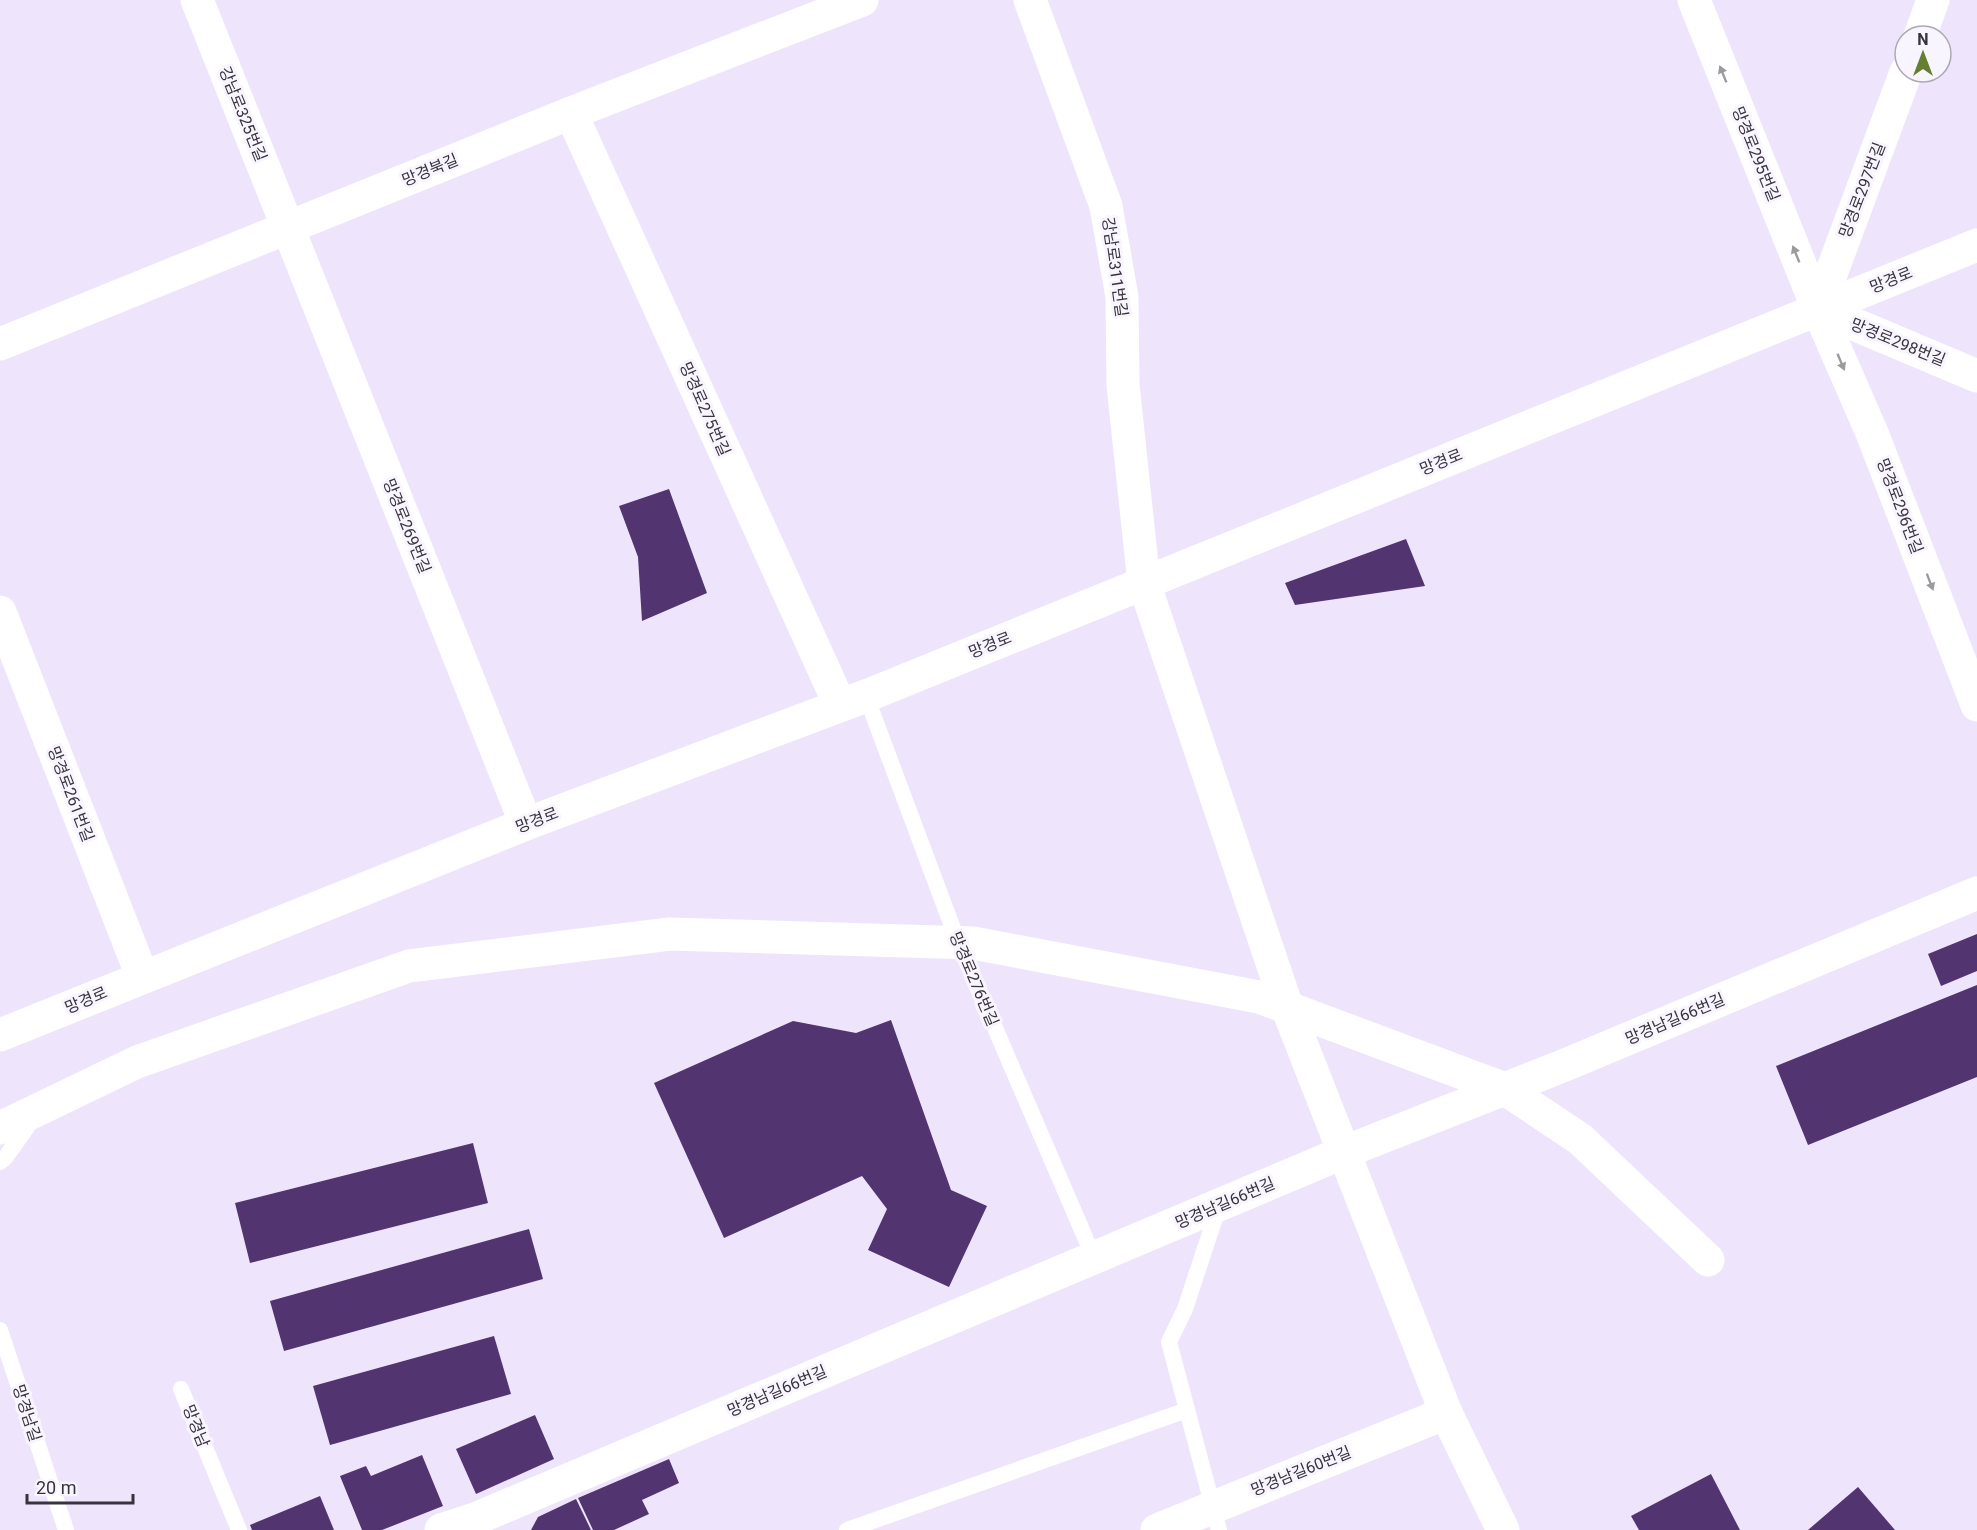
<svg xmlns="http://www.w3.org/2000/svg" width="1977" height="1530" font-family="Roboto,'Noto Sans KR',sans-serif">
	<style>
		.building { fill: #513470 }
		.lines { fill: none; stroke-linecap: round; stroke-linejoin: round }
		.lane { stroke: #fff; stroke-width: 16 }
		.street { stroke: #fff; stroke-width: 33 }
		.secondary { stroke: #fff; stroke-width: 33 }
		.oneway { fill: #9c9a9e }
		.labels { text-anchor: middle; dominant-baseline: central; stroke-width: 6; stroke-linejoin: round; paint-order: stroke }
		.street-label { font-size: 16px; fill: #38343d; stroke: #f9f5fe }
	</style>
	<rect width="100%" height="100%" fill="#eee5fc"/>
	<g class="building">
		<path d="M669,489L707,593L642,621L638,557L619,506Z"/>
		<path d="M1406,539L1425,586L1295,605L1285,583Z"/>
		<path d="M1977,934V971L1941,986L1928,954Z"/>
		<path d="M1977,985V1077L1808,1145L1776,1066Z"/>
		<path d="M891,1020L951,1190L987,1206L949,1287L868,1250L887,1209L862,1176L724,1238L654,1083L793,1021L856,1033Z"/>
		<path d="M473,1143L488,1203L250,1263L235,1203Z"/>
		<path d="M529,1229L543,1279L284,1351L270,1301Z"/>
		<path d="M494,1336L511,1394L330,1445L313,1386Z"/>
		<path d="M535,1415L554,1459L476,1494L456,1449Z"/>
		<path d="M422,1455L443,1506L382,1530H362L340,1476L366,1466L371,1476Z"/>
		<path d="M669,1459L679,1483L642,1500L649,1514L614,1530H593L578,1498Z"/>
		<path d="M1711,1474L1740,1530H1639L1631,1516Z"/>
		<path d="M1858,1487L1895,1530H1808Z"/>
		<path d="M320,1496L334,1530H252L250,1525Z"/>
		<path d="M576,1499L591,1530H531L538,1517Z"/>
	</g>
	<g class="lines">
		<g class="lane">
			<path d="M866,696L958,942L1094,1258"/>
			<path d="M0,1162L5,1158L32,1120"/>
			<path d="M1219,1206L1185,1309L1169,1342L1219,1530"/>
			<path d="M0,1330L66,1530"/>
			<path d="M181,1389L239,1530"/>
			<path d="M847,1530L1187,1410"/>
		</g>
		<g class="street">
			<path d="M197,0L526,824"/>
			<path d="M1030,0L1106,206L1122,297L1123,385L1144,583L1287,1007L1446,1413L1503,1530"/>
			<path d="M1694,0L1818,309L1872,433L1977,705"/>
			<path d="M1920,36L1933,0"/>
			<path d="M571,113L840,705"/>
			<path d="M1818,309L1906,72"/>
			<path d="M1818,309L1977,376"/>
			<path d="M0,344L571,113L862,0"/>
			<path d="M0,612L142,976"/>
			<path d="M0,1128L137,1062L409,966L670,934L973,943L1259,997L1505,1089L1580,1139L1708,1260"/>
			<path d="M441,1530L475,1519L1342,1153L1565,1065L1977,893"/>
			<path d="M1157,1530L1446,1413"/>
		</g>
		<path class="secondary" d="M0,1035L526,824L866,696L1977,245"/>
	</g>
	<defs><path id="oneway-solid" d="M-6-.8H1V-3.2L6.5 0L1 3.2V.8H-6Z" transform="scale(1.5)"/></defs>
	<g class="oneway">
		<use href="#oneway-solid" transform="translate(1723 74) rotate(-112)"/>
		<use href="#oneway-solid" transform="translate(1796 254) rotate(-112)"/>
		<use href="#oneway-solid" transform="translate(1841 362) rotate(67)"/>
		<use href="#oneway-solid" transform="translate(1930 582) rotate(69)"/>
	</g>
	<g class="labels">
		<g class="street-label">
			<text transform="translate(243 114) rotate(68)">강남로325번길</text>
			<text transform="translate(1756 154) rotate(68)">망경로295번길</text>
			<text transform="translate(430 170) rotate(-22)">망경북길</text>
			<text transform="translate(1862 190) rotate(-69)">망경로297번길</text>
			<text transform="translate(1115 267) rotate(82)">강남로311번길</text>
			<text transform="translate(1891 280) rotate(-22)">망경로</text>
			<text transform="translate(1898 342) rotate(22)">망경로298번길</text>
			<text transform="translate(705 409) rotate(66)">망경로275번길</text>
			<text transform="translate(1441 462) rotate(-22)">망경로</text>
			<text transform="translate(1900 506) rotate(69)">망경로296번길</text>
			<text transform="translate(407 526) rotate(68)">망경로269번길</text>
			<text transform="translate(990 645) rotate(-22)">망경로</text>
			<text transform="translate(71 794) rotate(69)">망경로261번길</text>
			<text transform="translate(537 820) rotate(-21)">망경로</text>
			<text transform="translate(974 979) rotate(67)">망경로276번길</text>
			<text transform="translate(86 1000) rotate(-23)">망경로</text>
			<text transform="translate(1675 1019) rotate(-23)">망경남길66번길</text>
			<text transform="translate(1225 1203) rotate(-23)">망경남길66번길</text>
			<text transform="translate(777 1391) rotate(-23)">망경남길66번길</text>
			<text transform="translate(27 1413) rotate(72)">망경남길</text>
			<text transform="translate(196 1426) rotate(68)">망경남</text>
			<text transform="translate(1301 1471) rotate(-22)">망경남길60번길</text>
		</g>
	</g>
	<g transform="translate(1923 54)"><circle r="28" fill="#f9f5fe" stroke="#aca8b1" stroke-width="1.5"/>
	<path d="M0-4.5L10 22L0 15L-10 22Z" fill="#667e30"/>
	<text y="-9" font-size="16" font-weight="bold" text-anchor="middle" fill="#38343d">N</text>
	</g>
	<path d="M27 1494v9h106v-9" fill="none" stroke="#38343d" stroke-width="3"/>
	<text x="36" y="1494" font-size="18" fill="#38343d" stroke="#f9f5fe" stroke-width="4.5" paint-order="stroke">20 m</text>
</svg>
